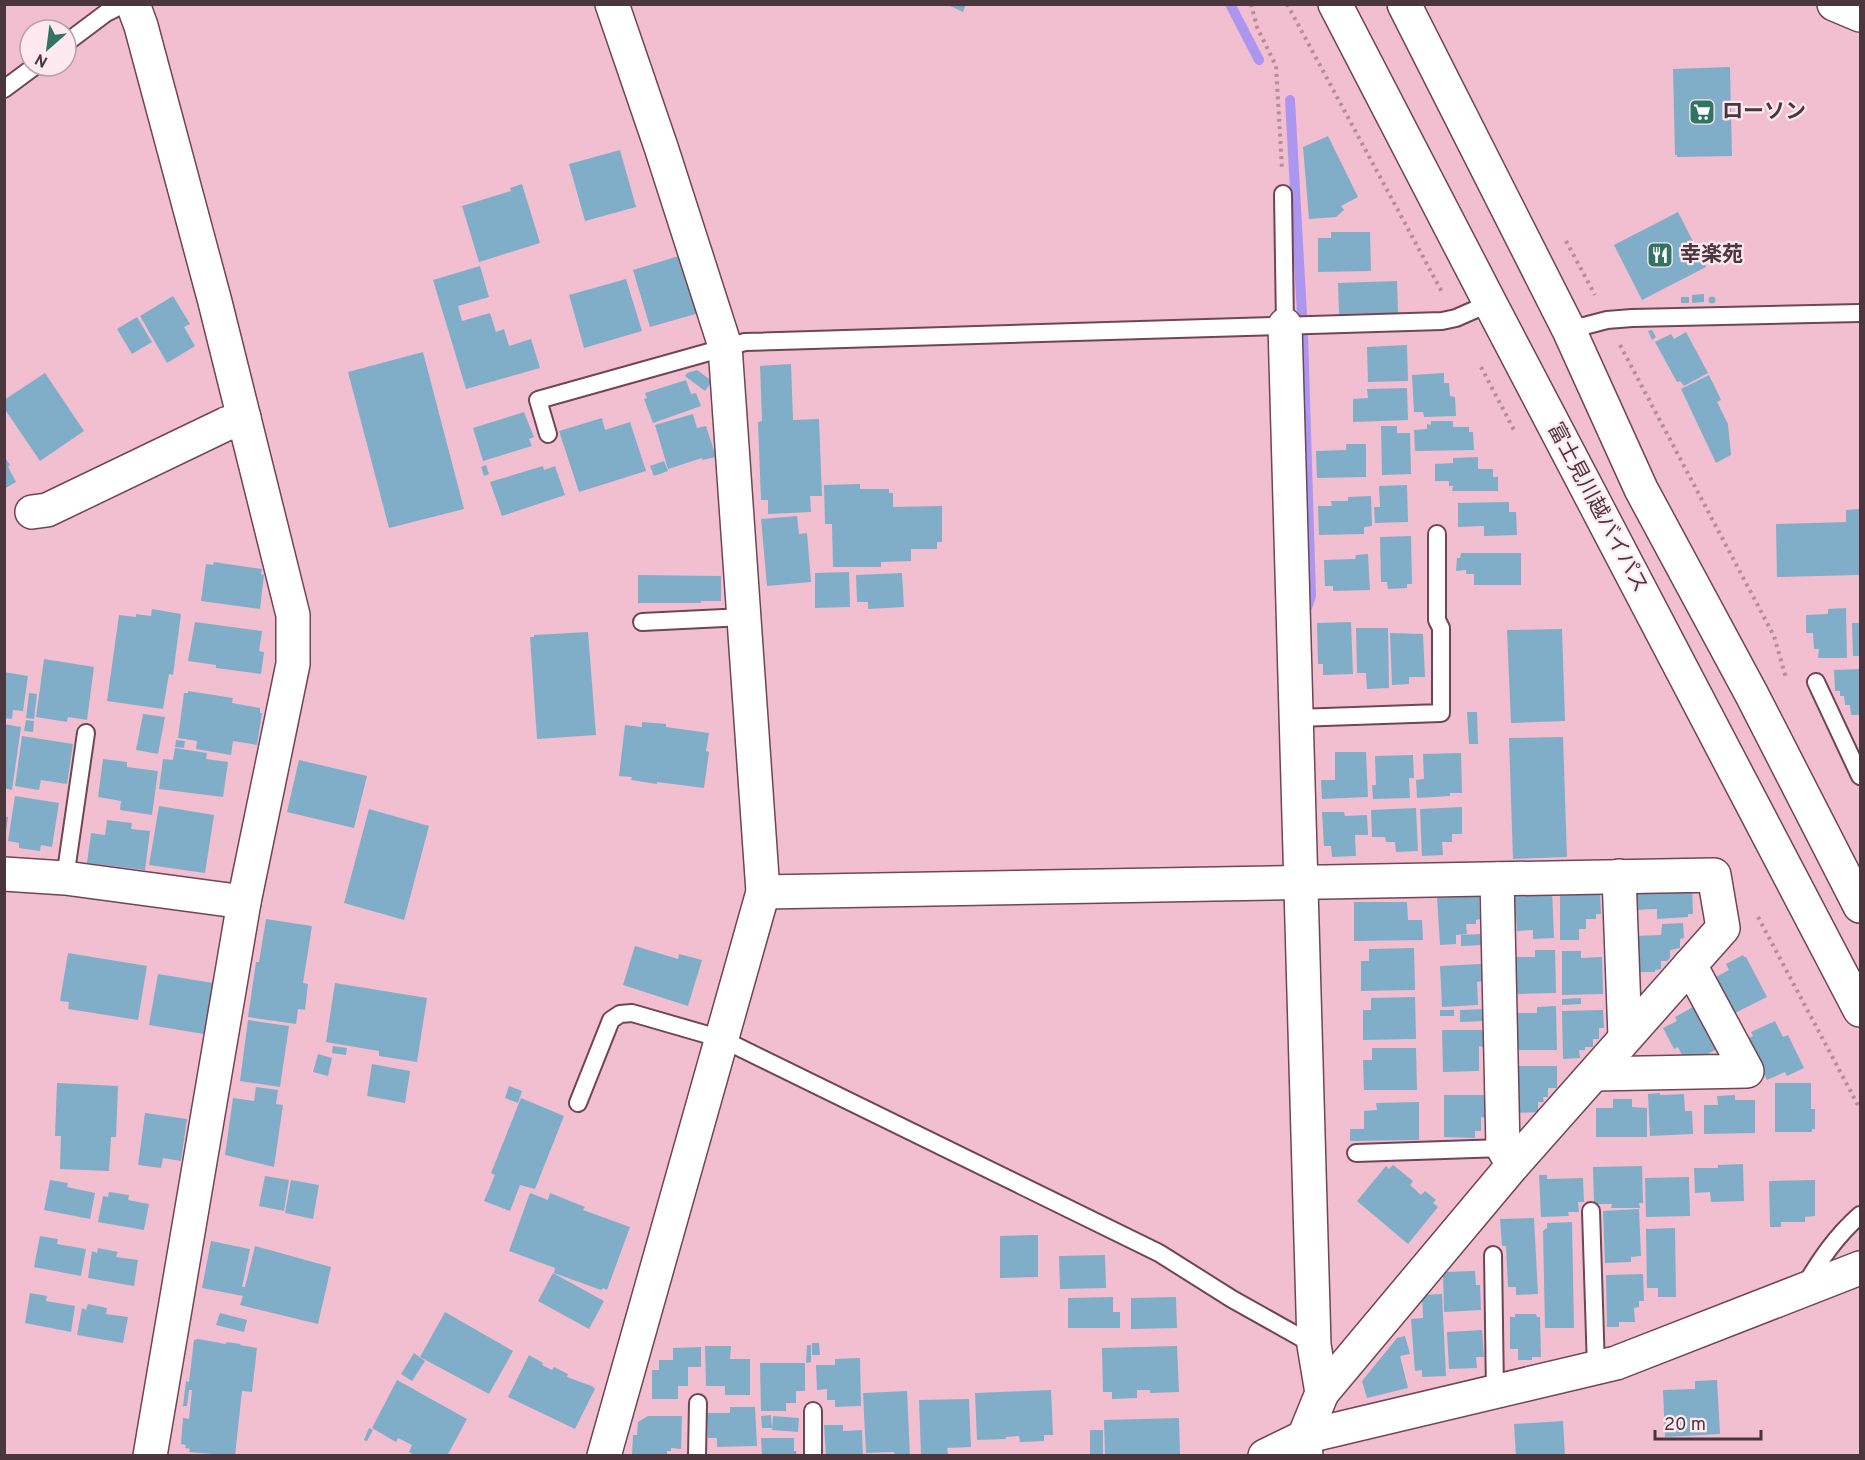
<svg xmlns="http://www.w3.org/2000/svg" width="1865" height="1460" font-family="Overpass,'Noto Sans JP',sans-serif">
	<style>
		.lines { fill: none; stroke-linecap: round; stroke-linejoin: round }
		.stream { stroke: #ad96f0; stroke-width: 10 }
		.building { fill: #80aec9 }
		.service-casing { stroke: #704556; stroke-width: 20 }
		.minor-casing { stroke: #704556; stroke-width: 36 }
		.secondary-casing { stroke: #704556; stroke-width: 36 }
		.trunk-casing { stroke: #704556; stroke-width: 36 }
		.path { stroke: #b58d9b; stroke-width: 4; stroke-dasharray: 3 4.5; stroke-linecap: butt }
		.service { stroke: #fff; stroke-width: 16 }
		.minor { stroke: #fff; stroke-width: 33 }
		.secondary { stroke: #fff; stroke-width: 33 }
		.trunk { stroke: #fff; stroke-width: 33 }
		.labels { text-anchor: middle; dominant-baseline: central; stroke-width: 4.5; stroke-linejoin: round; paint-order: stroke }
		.poi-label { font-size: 21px; font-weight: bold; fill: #4b363e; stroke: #ffe9f1; text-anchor: start }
		.street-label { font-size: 21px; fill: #4b363e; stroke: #ffe9f1 }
	</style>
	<rect width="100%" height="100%" fill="#f2bfd1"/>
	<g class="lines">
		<g class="stream">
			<path d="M1230,4L1259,60"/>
			<path d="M1290,100L1303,333L1311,596L1305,613"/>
		</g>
	</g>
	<g class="building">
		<path d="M946,4H966L963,12Z"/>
		<path d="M1730,67L1732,156L1677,157V155H1675L1673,69Z"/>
		<path d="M1328,136L1358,197L1341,206L1344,210L1336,217L1309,219L1303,147Z"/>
		<path d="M620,150L636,207L585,221L569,164Z"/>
		<path d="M522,184L540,243L479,262L462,206L511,191L510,188Z"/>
		<path d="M1678,212L1706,267L1642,300L1614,245Z"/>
		<path d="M1331,232H1370L1371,271L1318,272V238H1331Z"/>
		<path d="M682,255L699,313L650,327L633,270Z"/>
		<path d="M480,266L489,297L458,306L462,321L490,313L496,332L504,329L509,346L531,339L540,368L466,389L433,280Z"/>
		<path d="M626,279L642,331L584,348L569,295Z"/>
		<path d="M1397,281L1398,313L1339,314L1338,283Z"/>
		<path d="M1704,294V302L1692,303V295Z"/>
		<path d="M173,296L190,324L184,327L195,346L167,363L140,316Z"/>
		<circle cx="1712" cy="300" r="3.5"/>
		<rect x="1681" y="297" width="8" height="6"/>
		<path d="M137,317L152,342L132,354L117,329Z"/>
		<path d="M1652,330L1656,337L1652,340L1648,331Z"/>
		<path d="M1686,332L1708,373L1684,386L1680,381L1677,382L1655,342L1671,334L1674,339Z"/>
		<path d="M1407,345L1408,381L1368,382L1367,347Z"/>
		<path d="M423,352L464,509L389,528L348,372Z"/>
		<path d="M791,364L793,420L819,419L822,496H810L811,512L768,514V500H761L758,422L762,421L760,366Z"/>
		<path d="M697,370L712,381L705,391L685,376L687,373Z"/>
		<path d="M45,373L84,431L40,461L4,408V400Z"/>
		<path d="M1444,373V383H1449L1450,396L1455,397L1456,416L1424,417L1423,412H1414L1412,375Z"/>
		<path d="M1709,375L1721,400L1717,402L1728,424L1731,455L1716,463L1681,389Z"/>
		<path d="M686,380L691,394L696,393L701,406L653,423L644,399L647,398L645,393Z"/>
		<path d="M1407,388L1408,420L1353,422V399L1368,398L1367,389Z"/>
		<path d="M524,412L534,437L529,439L532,446L483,461L473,428Z"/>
		<path d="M693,414L697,428L706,426L716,457L702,460V458L668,469L655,425Z"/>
		<path d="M602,418L605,430L630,422L646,471L579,492L559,431Z"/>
		<path d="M1431,421H1453V427H1469V432H1473L1474,450L1415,451L1414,430L1427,429V424L1431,425Z"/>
		<path d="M1381,426H1397V433H1410L1411,474L1382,475Z"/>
		<path d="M1346,444H1366V477L1317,478L1316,451L1346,450Z"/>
		<path d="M4,456L10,465L8,467L16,482L4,489Z"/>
		<path d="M1478,457V469H1493V477H1498V491H1452L1453,486H1449V481H1435V464L1453,463V458Z"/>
		<path d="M664,461L668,471L654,476L650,466Z"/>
		<path d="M486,465L489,474L484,476L481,467Z"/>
		<path d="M543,466L544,470L555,466L565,495L502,516L490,482Z"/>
		<path d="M860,484V489H889V493H893V507L942,506V542H937V549H911V561L881,562V567H833L832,524H825L824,485Z"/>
		<path d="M1407,485L1408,522L1375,523L1374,507H1380L1379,486Z"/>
		<path d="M1371,496L1372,526L1364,527V534L1319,535L1318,506H1332L1331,501H1348V497Z"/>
		<path d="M1509,502V512H1516L1517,535L1484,536V526L1458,527V503Z"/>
		<path d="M1860,509V575L1777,577L1776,524L1846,522V510Z"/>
		<path d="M797,516L799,534L807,533L811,582L767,586L761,519Z"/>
		<path d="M1411,536L1412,584H1407V588L1388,589L1387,582H1381L1380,537Z"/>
		<path d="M1461,553H1521V585H1474V574H1466V570L1456,571L1457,558H1460Z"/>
		<path d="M1368,554L1370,590L1333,591V586H1325L1324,560L1355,559L1356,555Z"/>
		<path d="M214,562L262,569L261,574L264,575L260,609L201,601L206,564L213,565Z"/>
		<path d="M849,572L850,607L815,608V573Z"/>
		<path d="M902,573L904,607L868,609V602H857L856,575Z"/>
		<path d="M638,575L721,576V601H701V603H638Z"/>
		<path d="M1846,608L1847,658H1818L1819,649H1814L1813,633H1806V615L1828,614V609Z"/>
		<path d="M152,609L181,614L173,675L169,674L163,709L107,701L119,615L136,617V614L151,616Z"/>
		<path d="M195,622L262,631L259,651L264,652L261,674L216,668V665L188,661Z"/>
		<path d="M1351,622L1353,674L1323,675V664H1318L1317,623Z"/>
		<path d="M1852,623H1860V656H1853Z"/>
		<path d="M1356,628H1388L1389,688L1367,689L1366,673H1357Z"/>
		<path d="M1562,629L1565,721L1511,723L1507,630Z"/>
		<path d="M588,632L596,735L537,739L530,637H534V635Z"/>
		<path d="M1390,633L1423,634L1425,677H1409V684L1392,685Z"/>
		<path d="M44,659L94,667L87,720L68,717L67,722L36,717Z"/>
		<path d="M1860,669V715H1851L1850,705H1845L1844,696H1840V691H1835L1834,670Z"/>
		<path d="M4,672L28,676L23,711L13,710L12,719L4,718Z"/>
		<path d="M188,691L233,698L232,703L260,708V713H262L257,745L233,741L231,755L196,749L197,741L178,738L184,693H188Z"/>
		<path d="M29,693L37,694L34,719L26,718Z"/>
		<path d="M1467,712H1477L1478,744H1469Z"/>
		<path d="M143,714L165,717L158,754L136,750Z"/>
		<path d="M26,720L34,721L33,732L24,731Z"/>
		<path d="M642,722L666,724V727L709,733L706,751L709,752L704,788L657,782V784L631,780L632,777L619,776L625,725L642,727Z"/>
		<path d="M4,724L21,727L12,790L4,788Z"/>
		<path d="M22,736L73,744L67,784L41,780L39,790L15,786Z"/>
		<path d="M1563,737L1567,857L1513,859L1509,738Z"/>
		<path d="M176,740L185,741L184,748L175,747Z"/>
		<path d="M175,748L207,753L206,759L228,762L223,797L159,789L163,759L173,760Z"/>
		<path d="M1335,752H1366L1368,797L1322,799L1321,780H1335Z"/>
		<path d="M1461,753L1462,793H1450V796L1417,798L1416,780L1424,779L1423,754Z"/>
		<path d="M1413,755L1414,778H1409L1410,798L1373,799L1372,785H1376L1375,756Z"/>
		<path d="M103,759L127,762V767L158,771L152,815L120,810L121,801L98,797Z"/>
		<path d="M299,760L367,776L354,828L287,812Z"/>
		<path d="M15,796L59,803L52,847L41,845L40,851L19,848V843L8,841Z"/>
		<path d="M159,806L214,815L205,873L149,865Z"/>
		<path d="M1462,807V834H1452V842H1442L1443,855L1422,856L1420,809Z"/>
		<path d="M1416,808L1418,851L1396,852L1395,842H1386L1385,837H1372L1371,810Z"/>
		<path d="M369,809L429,826L404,920L344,903Z"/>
		<path d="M1322,812H1344L1345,816L1367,815L1368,835H1355L1356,856L1332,857L1331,846H1324Z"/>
		<path d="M4,817H8L6,832H4Z"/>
		<path d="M107,820L132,823L131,829L150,831L145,870L87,863L91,833L105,835Z"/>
		<path d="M1692,887L1693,914H1688V917L1657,919V909L1634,910L1633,891Z"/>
		<path d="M1552,889L1554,938L1533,939V930L1517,931L1516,917H1512V893Z"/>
		<path d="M1560,889L1600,892L1601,914H1596V919H1586V929H1579V940H1560Z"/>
		<path d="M1479,896L1480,919L1476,920V924H1466L1467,934L1456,935V944L1440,945L1437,898Z"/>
		<path d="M1354,902H1407L1408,920H1422L1423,940L1354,941Z"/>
		<path d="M266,919L312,926L303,983L308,984L305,1010L298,1009L296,1024L248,1017L256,962H259Z"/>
		<path d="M1683,923L1684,938L1680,939V948L1670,950V958L1667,961H1661V969L1655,970V972H1633L1632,936L1661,935L1662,924Z"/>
		<path d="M1481,934L1482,945L1461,946V935Z"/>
		<path d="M635,946L678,959L679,954L702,960L688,1006L623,985Z"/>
		<path d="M1414,948L1415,990L1361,991V961H1369V949Z"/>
		<path d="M1535,950H1555L1556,993L1515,994V957H1535Z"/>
		<path d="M1562,951H1581V958L1602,957L1603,994L1562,995Z"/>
		<path d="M68,953L147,966L138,1020L68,1009L69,1002L60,1001Z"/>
		<path d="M1743,955L1744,957H1746L1767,997L1735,1013L1716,977L1729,970L1726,964Z"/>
		<path d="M1481,964L1482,981L1477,982L1478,1005L1442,1007L1440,966Z"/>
		<path d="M158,974L213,983L204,1034L149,1025Z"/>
		<path d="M335,983L427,998L417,1062L379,1056V1051L326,1042Z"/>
		<path d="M1415,997L1416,1039L1363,1040V1010H1371V998Z"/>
		<path d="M1581,998V1004L1562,1005V999Z"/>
		<path d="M1556,1006L1557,1050H1516L1515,1013H1537V1007Z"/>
		<path d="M1695,1006L1717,1049L1696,1060L1694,1056L1685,1061L1678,1047L1674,1049L1663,1028L1677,1021L1675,1017Z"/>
		<path d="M1484,1009L1485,1021L1460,1022V1010Z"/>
		<rect x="1440" y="1010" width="14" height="6"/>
		<path d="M1603,1010L1604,1028H1599V1039H1593V1047H1585V1050H1579L1580,1058L1563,1059L1562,1011Z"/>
		<path d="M248,1020L289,1026L280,1087L240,1081Z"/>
		<path d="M1775,1021L1783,1037L1788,1035L1804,1068L1787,1076L1785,1072L1767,1080L1747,1039L1753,1036L1751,1032Z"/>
		<path d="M1442,1030H1484V1047L1479,1046V1071L1443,1072Z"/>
		<path d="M333,1046L347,1048L346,1055L332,1053Z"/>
		<path d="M1372,1048H1416L1417,1090H1364L1363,1060H1372Z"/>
		<path d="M318,1054L332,1058L328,1076L313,1072Z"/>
		<path d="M372,1064L410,1071L405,1103L367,1096Z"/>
		<path d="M1515,1066H1557V1088H1548V1097H1543L1544,1102H1538V1112L1516,1113Z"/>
		<path d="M57,1083L118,1086L116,1137H111L109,1171L60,1169L61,1136H55Z"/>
		<path d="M1775,1083H1811V1109H1815V1129H1812V1132H1775Z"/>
		<path d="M509,1086L522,1091L518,1103L505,1098Z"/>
		<path d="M256,1087L278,1090L276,1104L283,1105L274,1167L225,1155L233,1098L254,1101Z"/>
		<path d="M1660,1093V1095L1684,1094L1685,1111H1692L1693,1134L1650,1136L1648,1094Z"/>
		<path d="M1444,1095H1485V1118L1481,1117V1131H1475V1138L1444,1137Z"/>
		<path d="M1735,1095V1100H1755V1133L1704,1134V1105H1718L1717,1096Z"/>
		<path d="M521,1098L564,1116L535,1189L520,1185L510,1211L484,1201L495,1175L491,1173Z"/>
		<path d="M1613,1099H1632V1107L1647,1108V1137H1596V1108H1613Z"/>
		<path d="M1419,1102V1140L1350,1141V1129H1364V1111L1377,1110L1376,1103Z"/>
		<path d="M145,1113L187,1119L181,1161L163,1158L161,1168L138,1165Z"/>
		<path d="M1743,1164L1744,1201L1711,1202L1710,1192L1695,1193L1694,1168H1718V1165Z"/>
		<path d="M1393,1165L1413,1181L1410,1185L1421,1195L1425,1191L1436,1200L1433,1203L1438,1207L1408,1244L1357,1201L1386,1166L1389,1169Z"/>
		<path d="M1642,1166L1643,1203H1639L1640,1208H1611L1612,1204H1594L1593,1167Z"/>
		<path d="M1539,1175H1547V1179L1583,1178L1584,1202H1578L1579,1212H1568L1569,1216L1541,1217Z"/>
		<path d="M265,1176L289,1180L284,1211L259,1206Z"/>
		<path d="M1689,1177L1690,1216L1646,1217L1645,1178Z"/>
		<path d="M50,1180L68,1183L67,1187L95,1193L90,1219L44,1210Z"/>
		<path d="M291,1180L319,1185L313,1219L285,1213Z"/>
		<path d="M1815,1180V1216L1805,1217V1222H1781V1227H1770L1769,1181Z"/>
		<path d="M109,1192L129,1195L128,1200L149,1204L144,1230L98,1222L103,1196L108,1197Z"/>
		<path d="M530,1193L548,1200L550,1193L585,1207L583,1210L630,1227L607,1290L603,1288L601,1290L554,1273L555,1268L509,1251Z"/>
		<path d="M1639,1209L1641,1256L1631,1257V1262L1605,1263L1603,1211Z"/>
		<path d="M1534,1218L1538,1294L1516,1295V1287H1508L1506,1246H1502L1500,1219Z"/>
		<path d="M1572,1222L1574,1328H1545L1543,1231L1547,1228V1223Z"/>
		<path d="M1675,1228L1676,1297H1658V1288H1647L1646,1229Z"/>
		<path d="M1038,1235V1277L1000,1278V1236Z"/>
		<path d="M40,1236L58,1239L57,1244L86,1249L81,1276L34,1267Z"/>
		<path d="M211,1241L250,1249L242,1287H245L255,1246L331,1267L318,1324L240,1305L243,1296L202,1288Z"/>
		<path d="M98,1248L118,1252L116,1257L138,1260L134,1286L88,1278L92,1251L97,1253Z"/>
		<path d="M1105,1255L1106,1288L1060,1289L1059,1256Z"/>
		<path d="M1475,1271L1476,1285H1480L1481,1310L1444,1312L1443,1272Z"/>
		<path d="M553,1273L604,1301L589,1329L538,1301Z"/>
		<path d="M1643,1274L1644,1301H1639V1307L1634,1308L1635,1322H1619V1327H1607L1606,1275Z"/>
		<path d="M30,1293L47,1296L46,1301L75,1306L71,1332L25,1323Z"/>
		<path d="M1442,1294L1446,1376L1422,1377V1370L1415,1371L1411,1319L1423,1318L1422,1295Z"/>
		<path d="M1113,1297V1312H1120V1328H1068V1298Z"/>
		<path d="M1176,1297L1177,1328L1131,1329V1298Z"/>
		<path d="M88,1304L107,1308L106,1314L128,1317L123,1343L77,1335L82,1308L86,1310Z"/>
		<path d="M445,1312L513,1351L489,1394L420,1357Z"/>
		<path d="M220,1313L247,1320L244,1332L216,1325Z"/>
		<path d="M1515,1314H1536L1537,1317H1540L1541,1357H1532V1360H1518V1349H1510V1317H1515Z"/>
		<path d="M1482,1330L1484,1357H1476L1477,1368L1449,1369L1447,1332Z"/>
		<path d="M1405,1336L1410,1354L1400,1356L1408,1388L1367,1398L1362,1381L1397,1338Z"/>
		<path d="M198,1339L226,1344V1342L241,1344L240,1345L257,1348L252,1392L242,1391L235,1456L189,1452L190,1449L185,1448L186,1445L181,1444L183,1418L189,1419L192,1390H189L187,1406H183L186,1381L189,1382L194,1340Z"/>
		<path d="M812,1343H819L820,1355H812Z"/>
		<path d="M807,1345H811V1362L806,1363Z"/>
		<path d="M705,1346H731L730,1359H750V1395H725V1386H706Z"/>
		<path d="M1177,1346L1179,1392L1150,1393V1390H1137V1398L1112,1399V1392H1103L1102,1348Z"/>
		<path d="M701,1347V1367H688V1386H678V1399H652V1370H659V1360H673V1348Z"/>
		<path d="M414,1353L425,1361L412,1381L401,1374Z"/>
		<path d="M529,1355L543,1363L542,1365L552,1370L554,1367L568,1374L567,1377L594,1387L593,1388L595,1389L575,1429L508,1397Z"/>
		<path d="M860,1358L861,1406L835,1407V1400H827V1389L817,1390L816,1365H835V1359Z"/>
		<path d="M760,1363H805V1391H796V1403H786V1411H761Z"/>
		<path d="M397,1380L467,1419L447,1456H416L409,1452L412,1445L398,1438L396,1442L372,1428Z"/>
		<path d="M1717,1380L1720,1434L1665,1437L1663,1390L1695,1389V1381Z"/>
		<path d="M1051,1390L1053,1435H1044V1441L1020,1442L1019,1436L1006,1437V1439L977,1440L975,1393Z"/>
		<path d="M907,1391L910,1456H895L894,1452L866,1453L863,1393Z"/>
		<path d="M969,1399L971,1447L947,1448L948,1454L921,1456L919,1400Z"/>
		<path d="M730,1407H755L757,1446L717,1447V1438H708L707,1413H730Z"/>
		<path d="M771,1415L772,1428H762L761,1416Z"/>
		<path d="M648,1416H682L681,1449L671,1448V1451H667V1456L632,1455L633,1435H637L638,1422Z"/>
		<path d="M773,1416L799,1418L798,1432L772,1430Z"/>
		<path d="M1179,1418L1180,1456H1105L1104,1420Z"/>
		<path d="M1563,1421L1565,1456H1516L1514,1424Z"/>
		<path d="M824,1425H843V1431L862,1430L863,1456H826Z"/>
		<path d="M369,1428L373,1430L367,1441L364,1440Z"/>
		<rect x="1090" y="1430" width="13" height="26"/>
		<path d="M761,1438H794V1451H796L797,1456H762Z"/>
	</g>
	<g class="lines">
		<g class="service-casing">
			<g id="service">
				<path d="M66,43L106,13L124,4"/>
				<path d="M4,89L35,66"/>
				<path d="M1283,194L1285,325"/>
				<path d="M1569,330L1607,320L1632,318L1860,313"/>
				<path d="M548,434L538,400L745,342L1442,321L1456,318L1490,303"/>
				<path d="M642,622L744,617"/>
				<path d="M1816,682L1860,776"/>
				<path d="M1296,718L1441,713V628L1437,620V534"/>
				<path d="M65,878L86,733"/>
				<path d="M578,1103L611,1020L620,1014L632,1013L722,1039L1159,1253L1232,1299L1314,1345"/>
				<path d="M1356,1153L1503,1148"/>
				<path d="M1591,1211L1596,1368"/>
				<path d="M1493,1255L1495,1392"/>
				<path d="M1804,1287C1820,1260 1836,1236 1860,1215"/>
				<path d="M813,1411V1456"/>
				<path d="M697,1456L698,1403"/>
			</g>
		</g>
		<g class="minor-casing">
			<g id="minor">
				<path d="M133,4L141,26L215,302L293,615V664L244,902L150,1456"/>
				<path d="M1285,325L1314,1345L1322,1393L1304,1437L1306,1456"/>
				<path d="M32,512L47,510L226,424L244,418"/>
				<path d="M4,874L65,878L244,902"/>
				<path d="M1619,876L1625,1037"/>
				<path d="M1497,879L1503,1148L1513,1165"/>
				<path d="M763,892L1714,875L1723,928L1513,1165L1322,1393"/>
				<path d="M1594,1074L1747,1071L1690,965"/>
				<path d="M604,1456L763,892L725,346L661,147L612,4"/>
				<path d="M1265,1456L1304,1437L1616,1363L1860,1268"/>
			</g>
		</g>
		<g class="secondary-casing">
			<path id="secondary" d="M1834,4L1860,15"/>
		</g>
		<g class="trunk-casing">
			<g id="trunk">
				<path d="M1335,4L1490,303L1860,1010"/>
				<path d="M1404,4L1569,330L1641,489L1752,695L1860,906"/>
			</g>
		</g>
		<g class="path">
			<path d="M1251,4L1257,27L1276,66L1282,169"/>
			<path d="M1287,4L1443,294"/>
			<path d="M1566,241L1595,295"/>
			<path d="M1620,345L1774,636L1786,678"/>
			<path d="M1481,367L1514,430"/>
			<path d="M1758,917L1860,1109"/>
		</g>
		<use href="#service" class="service"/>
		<use href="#minor" class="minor"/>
		<use href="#secondary" class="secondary"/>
		<use href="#trunk" class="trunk"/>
	</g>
	<defs>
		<g id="supermarket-square" transform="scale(1.35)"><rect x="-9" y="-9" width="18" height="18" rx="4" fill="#327463" stroke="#ffe9f1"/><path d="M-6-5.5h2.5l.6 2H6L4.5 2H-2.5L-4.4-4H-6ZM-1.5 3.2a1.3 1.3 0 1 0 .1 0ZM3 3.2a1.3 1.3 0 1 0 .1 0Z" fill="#fff"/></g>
		<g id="restaurant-square" transform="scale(1.35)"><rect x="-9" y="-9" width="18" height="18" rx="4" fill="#327463" stroke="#ffe9f1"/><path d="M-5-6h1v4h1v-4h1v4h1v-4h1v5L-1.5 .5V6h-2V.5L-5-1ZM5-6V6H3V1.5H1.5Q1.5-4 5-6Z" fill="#fff"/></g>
	</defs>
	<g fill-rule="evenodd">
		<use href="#supermarket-square" x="1702" y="112"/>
		<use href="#restaurant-square" x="1660" y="255"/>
	</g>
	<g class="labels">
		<g class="poi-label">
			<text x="1722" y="112">ローソン</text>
			<text x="1680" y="255">幸楽苑</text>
		</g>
		<g class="street-label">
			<text transform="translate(1597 508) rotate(62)">富士見川越バイパス</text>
		</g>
	</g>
	<rect width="1865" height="1460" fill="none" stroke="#4b363e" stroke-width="12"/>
	<g transform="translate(48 48) rotate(208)"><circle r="28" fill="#ffe9f1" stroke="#b7a1a9" stroke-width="1.5"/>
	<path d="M0-4.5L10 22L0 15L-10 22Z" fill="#327463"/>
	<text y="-9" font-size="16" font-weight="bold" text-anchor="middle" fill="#4b363e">N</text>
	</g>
	<path d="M1655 1430v9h106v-9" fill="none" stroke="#4b363e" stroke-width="3"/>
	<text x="1664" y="1430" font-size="18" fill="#4b363e" stroke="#ffe9f1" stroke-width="4.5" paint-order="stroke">20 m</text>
</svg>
